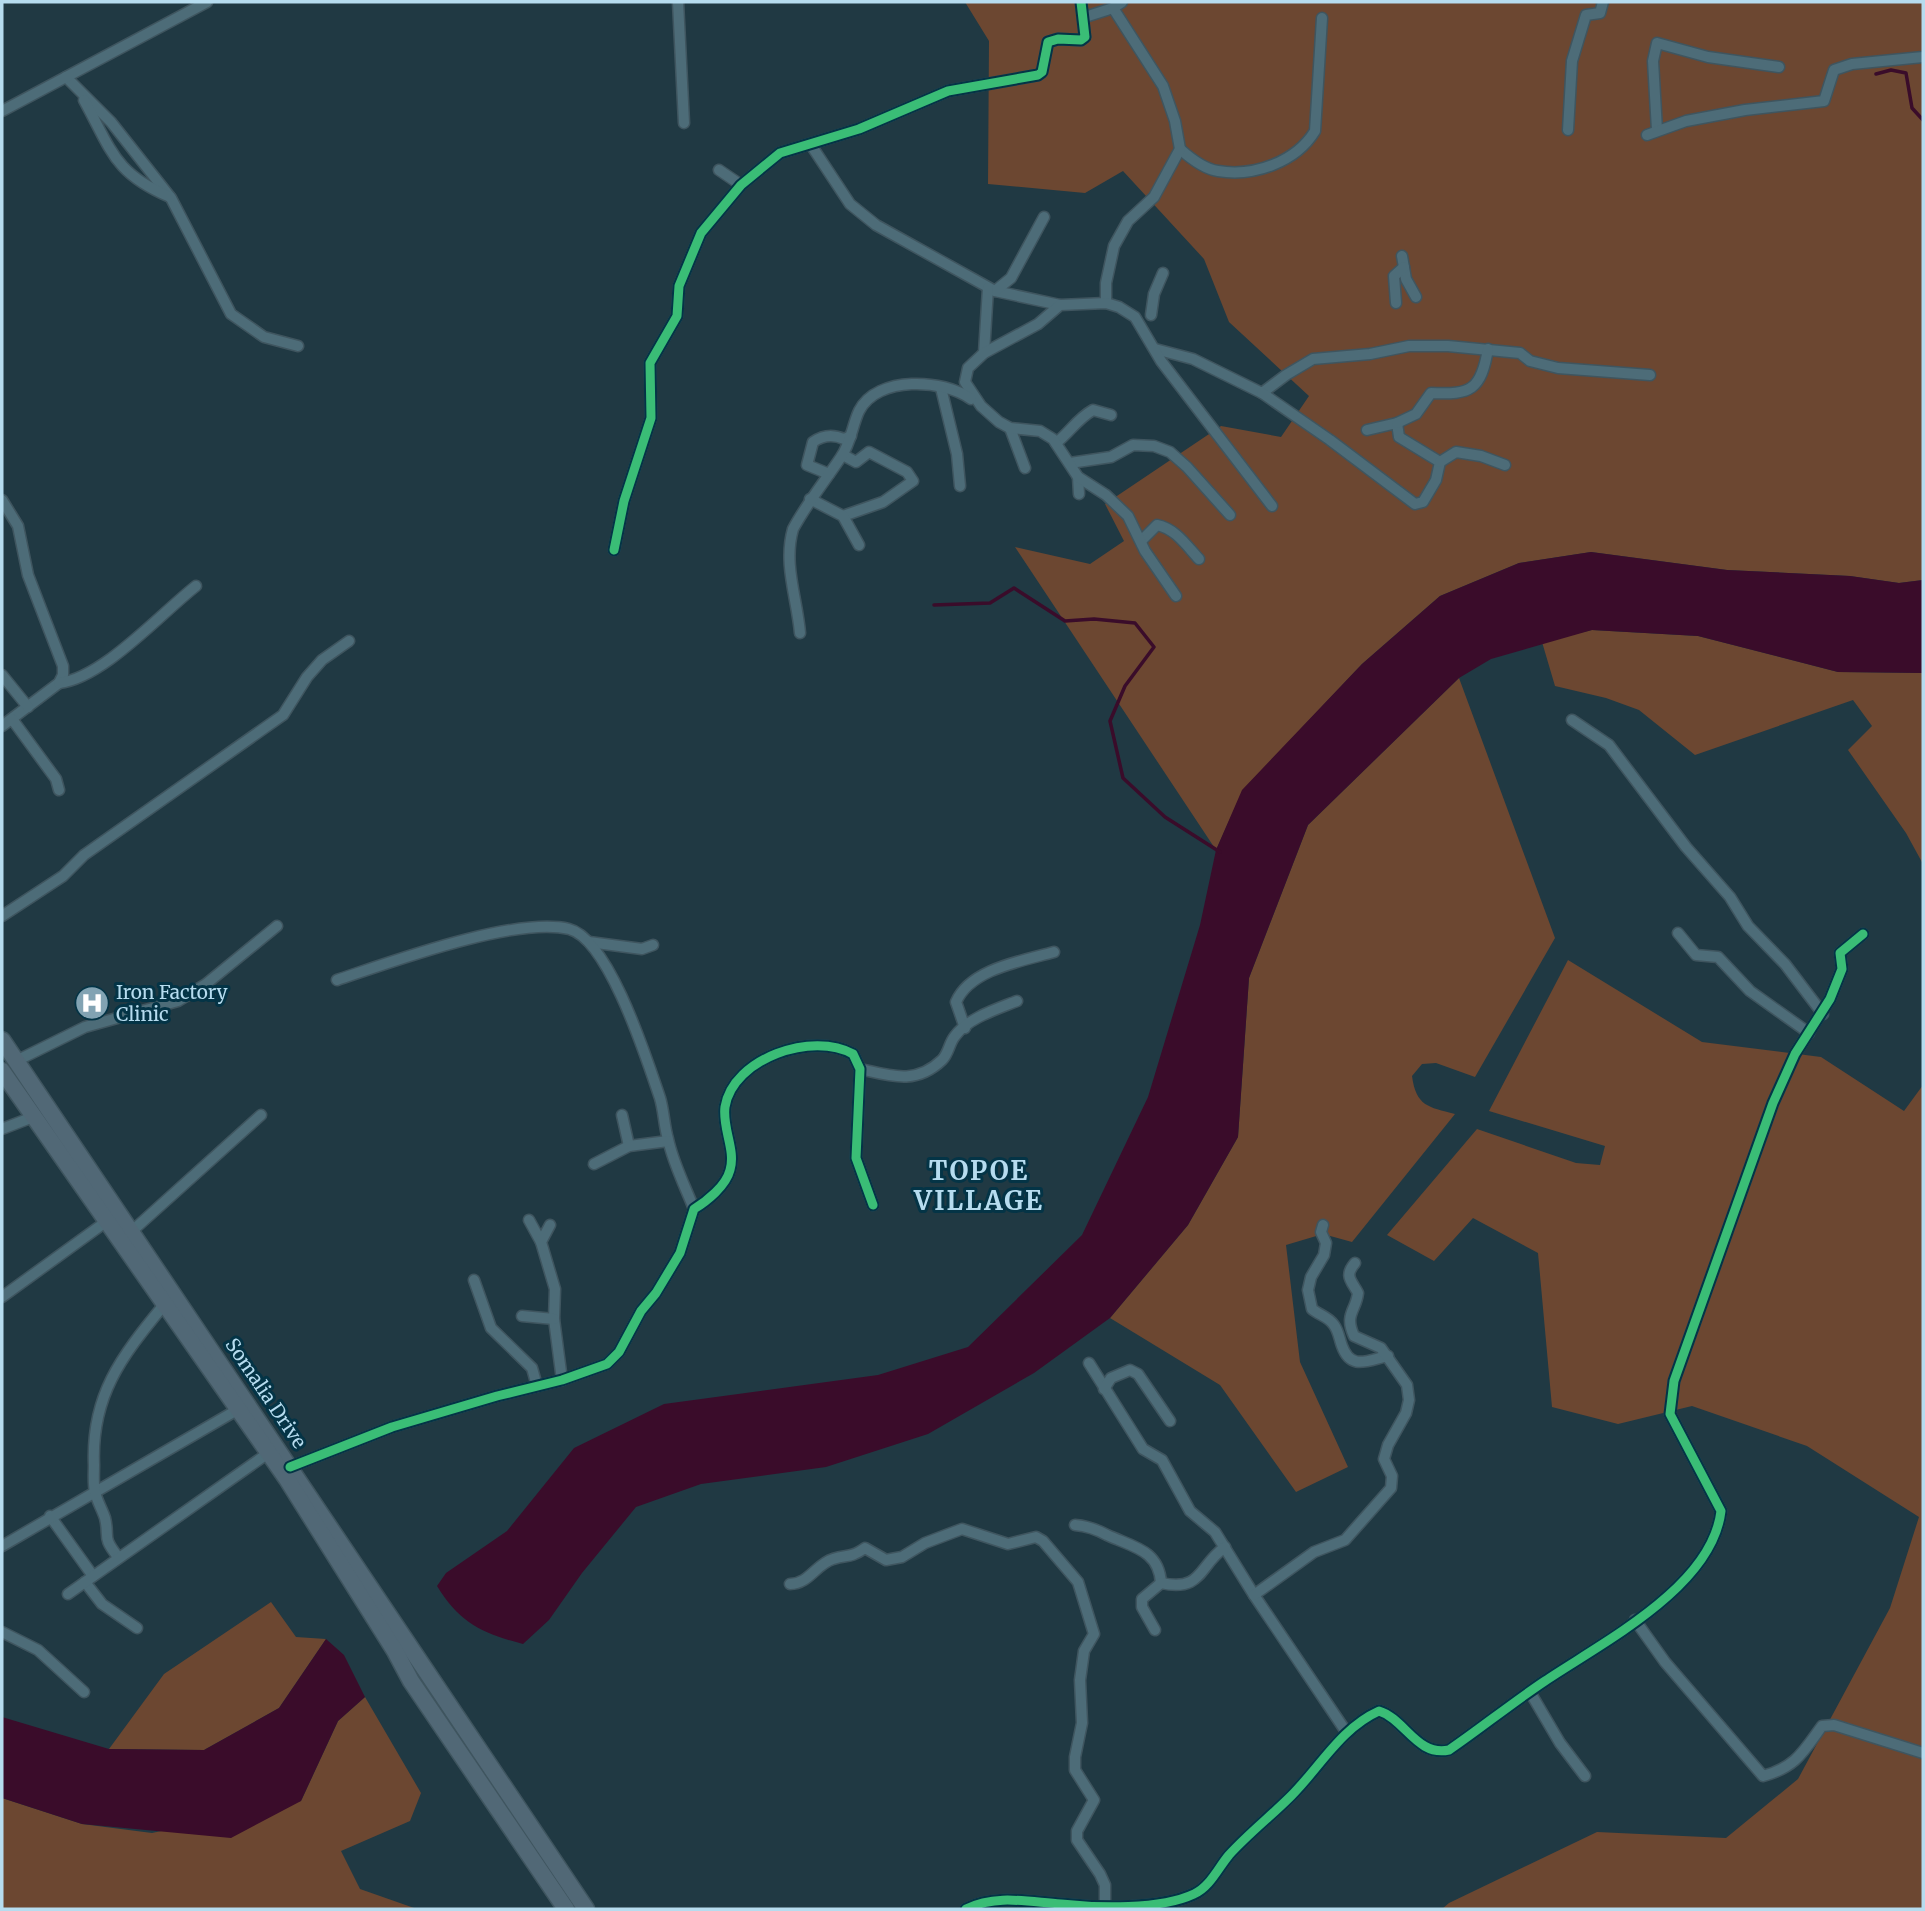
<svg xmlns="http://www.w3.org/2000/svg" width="1925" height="1911" font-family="Merriweather,serif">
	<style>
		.green { fill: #6c4731 }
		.water { fill: #3a0c2a }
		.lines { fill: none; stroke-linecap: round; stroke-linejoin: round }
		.stream { stroke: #3a0c2a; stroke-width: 3.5 }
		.street-casing { stroke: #3f555f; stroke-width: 13 }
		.primary-casing { stroke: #3f555f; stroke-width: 19 }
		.street { stroke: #4d6c78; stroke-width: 10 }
		.primary { stroke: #516876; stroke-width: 16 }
		.cycleway-casing { stroke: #043446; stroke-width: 13 }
		.cycleway { stroke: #3abd76; stroke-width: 9 }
		.labels { text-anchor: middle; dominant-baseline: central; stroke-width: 6; stroke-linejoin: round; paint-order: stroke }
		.poi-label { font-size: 19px; fill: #b6dcef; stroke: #043446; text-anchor: start }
		.street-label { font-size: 19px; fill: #b6dcef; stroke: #043446 }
		.district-label { font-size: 26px; font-weight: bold; letter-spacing: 2px; fill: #b6dcef; stroke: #043446 }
	</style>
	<rect width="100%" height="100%" fill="#203943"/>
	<g class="green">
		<path d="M965,2H1923V580L1899,583L1850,576L1727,570L1591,552L1519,563L1440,596L1362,664L1243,790L1216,850L1015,547L1090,564L1124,541L1105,504L1221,426L1281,437L1309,396L1229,322L1204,259L1123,171L1085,193L988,184L989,41Z"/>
		<path d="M1592,630L1698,636L1838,672L1923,673V864L1906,833L1848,750L1872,726L1853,700L1695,755L1639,710L1606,698L1555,686L1542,642Z"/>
		<path d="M1459,678L1555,938L1475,1077L1436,1063L1422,1064L1412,1076C1416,1106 1428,1107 1455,1114L1352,1242L1323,1234L1286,1245L1300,1362L1348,1467L1296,1492L1220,1385L1110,1318L1188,1225L1238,1137L1249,978L1308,825Z"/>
		<path d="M1568,960L1702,1042L1821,1057L1904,1111L1923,1085V1909H1442L1449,1903L1597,1832L1726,1838L1798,1779L1890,1608L1919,1517L1807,1446L1692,1406L1618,1424L1552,1407L1538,1253L1473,1218L1434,1261L1387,1235L1477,1129L1576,1163L1600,1165L1605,1146L1489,1111Z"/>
		<path d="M271,1602L296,1637L326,1639L279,1708L204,1750L109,1749L164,1674Z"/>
		<path d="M365,1697L421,1793L410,1821L341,1851L360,1889L417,1909H2V1798L82,1824L152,1833L301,1801L338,1721Z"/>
	</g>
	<g class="water">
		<path d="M1591,552L1727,570L1850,576L1899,583L1923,580V673L1838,672L1698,636L1592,630L1491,659L1459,678L1308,825L1249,978L1238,1137L1188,1225L1110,1318L1034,1373L928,1434L826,1467L701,1484L636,1507L582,1573L549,1620L523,1644C481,1633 460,1623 437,1586L446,1573L507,1531L574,1448L664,1404L878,1375L968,1347L1082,1235L1148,1097L1200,925L1216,850L1242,790L1362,664L1440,596L1519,563Z"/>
		<path d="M326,1639L344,1655L365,1697L338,1721L301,1801L231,1838L82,1824L2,1798V1717L109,1749L204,1750L279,1708Z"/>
	</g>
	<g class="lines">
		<g class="stream">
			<path d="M1876,74L1891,70L1906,73L1912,108L1923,120"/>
			<path d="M934,605L990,603L1014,588L1065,621L1094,619L1135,623L1154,647L1125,686L1110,721L1123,778L1165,817L1220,852"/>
		</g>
		<g class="street-casing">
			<g id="street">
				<path d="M678,2L684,123"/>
				<path d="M1085,17L1113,8L1122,2"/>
				<path d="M66,77L111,122L171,198L231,314L264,337L298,346"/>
				<path d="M84,100C112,151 114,173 170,197"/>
				<path d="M2,111L207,2"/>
				<path d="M1568,130L1572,61L1586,15L1600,13L1603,2"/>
				<path d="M1657,130L1653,61L1657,43L1708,57L1779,67"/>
				<path d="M1647,135L1686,121L1745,110L1824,101L1834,70L1852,64L1923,57"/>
				<path d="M811,145L850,204L876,225L995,291L1060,305"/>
				<path d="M1180,149C1190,158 1204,169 1218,171C1254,177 1296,162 1315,131L1322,18"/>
				<path d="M719,170L741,185"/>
				<path d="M1402,256L1406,279L1416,297"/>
				<path d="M995,291L1011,278L1044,217"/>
				<path d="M1106,303V283L1114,246L1128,221L1154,197L1180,149L1175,121L1163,86L1113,8"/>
				<path d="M1396,303L1394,276L1404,267"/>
				<path d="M1151,315L1154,294L1163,273"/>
				<path d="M1155,349L1193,359L1262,393L1286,375L1313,359L1370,354L1409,346H1448L1520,353L1530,361L1558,368L1650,375"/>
				<path d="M984,353L988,288"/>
				<path d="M941,388L957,454L960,486"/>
				<path d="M1262,393L1330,440L1415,504L1423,502L1436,480L1440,462L1399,437L1397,423L1367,430"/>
				<path d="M1397,423L1416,414L1431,393C1471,395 1481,390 1488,349"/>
				<path d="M1010,428L1025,468"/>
				<path d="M1056,443C1070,432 1077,419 1093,410L1111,415"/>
				<path d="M843,455L856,462L869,452L907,472L913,481L883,502L843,516"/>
				<path d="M1440,462L1456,452L1481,456L1505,465"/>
				<path d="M1070,463L1111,457L1133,445L1154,446L1170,452L1187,467L1230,515"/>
				<path d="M829,474L807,465L813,442C823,435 833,434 844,439L851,436"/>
				<path d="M1078,477L1079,494"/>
				<path d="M810,499L843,516L859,545"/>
				<path d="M2,500L18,526L28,575L63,666V675L59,683L2,726"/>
				<path d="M1141,541L1157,525C1176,529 1186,545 1199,559"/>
				<path d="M614,550L624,501L651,418L650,363L677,316L679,286L701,233L741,185L780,153L859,129L948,91L1038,75L1042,72L1048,42L1058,39L1081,40L1085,37L1081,2"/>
				<path d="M1176,596L1145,551L1128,516L1106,495L1078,477L1053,439L1040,431L1010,428L999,422L981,406L965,382L968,368L984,353L1038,324L1060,305L1106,303L1119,307L1135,317L1161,361L1272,506"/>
				<path d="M800,633C797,598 783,564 793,529C807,503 825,481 841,457C851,443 852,426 859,411C877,375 944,379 971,399"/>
				<path d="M2,675L28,707"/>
				<path d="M59,683C103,678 159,615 196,586"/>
				<path d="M12,719L56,779L59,790"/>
				<path d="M1572,720L1609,745L1686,847L1730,897L1748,926L1785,964L1823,1014"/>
				<path d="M2,916L63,876L84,855L283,715L307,677L322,660L349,641"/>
				<path d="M1678,933L1696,955L1718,957L1750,991L1809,1033"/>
				<path d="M589,942L642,949L653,945"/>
				<path d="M337,980C391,962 516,916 569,929C609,939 647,1060 660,1098C664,1111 664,1126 668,1139C673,1163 685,1186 694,1209"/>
				<path d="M965,1028L956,1002C970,969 1022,961 1054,952"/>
				<path d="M16,1061L85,1027L178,1001L206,984L277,926"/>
				<path d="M860,1069C891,1076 916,1085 942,1060C949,1053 949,1043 955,1036C968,1018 997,1009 1017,1001"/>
				<path d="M622,1115L629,1146"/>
				<path d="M2,1129L33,1117"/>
				<path d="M594,1164L629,1146L668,1141"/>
				<path d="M529,1220L541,1242"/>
				<path d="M550,1225L541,1242L555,1289L554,1319L562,1380"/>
				<path d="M1323,1225L1321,1232L1326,1243L1324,1255L1311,1277L1308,1290L1312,1309C1319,1315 1329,1317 1334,1325C1339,1332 1339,1338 1342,1346C1351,1371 1368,1360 1388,1356"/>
				<path d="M131,1232L261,1115"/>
				<path d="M474,1280L491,1328L532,1368L537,1386"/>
				<path d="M2,1297L107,1221"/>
				<path d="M522,1316L554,1319"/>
				<path d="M1089,1363L1143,1449L1162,1460L1190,1511L1215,1532L1254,1595L1347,1733"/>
				<path d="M1104,1389L1111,1378L1130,1370L1138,1374L1170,1421"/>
				<path d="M290,1467L392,1427L497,1396L562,1380L607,1364L619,1352L641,1311L656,1293L680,1253L694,1209C707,1201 726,1186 730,1170C736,1150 722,1128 725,1107C733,1058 813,1031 853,1054L860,1069L856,1158L873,1205"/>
				<path d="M50,1516L93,1576"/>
				<path d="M1075,1525C1088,1526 1096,1529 1107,1535C1133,1547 1159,1550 1161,1583"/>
				<path d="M2,1546L237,1410"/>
				<path d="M118,1557C101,1535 110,1539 105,1518C102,1509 97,1501 95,1492C93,1484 94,1474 94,1465C91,1396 121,1357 163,1306"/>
				<path d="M85,1582L102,1604L137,1628"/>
				<path d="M790,1584C809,1584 816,1564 833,1559C848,1554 849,1559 865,1548L886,1560L902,1557L925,1543L962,1529L1008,1544L1036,1537L1043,1541L1078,1582L1094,1634L1084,1651L1080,1680L1082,1723L1075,1757V1770L1094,1800L1077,1831V1840L1100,1874L1105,1885V1905"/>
				<path d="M68,1594L267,1454"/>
				<path d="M1254,1595L1314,1552L1345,1540L1391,1488L1392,1476L1384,1459L1388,1445L1406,1413L1409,1400L1407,1385L1381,1348L1354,1336C1344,1314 1356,1311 1358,1293C1351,1280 1344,1276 1355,1263"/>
				<path d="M1635,1620L1665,1662L1763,1776C1796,1767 1803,1752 1822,1726L1834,1725L1923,1753"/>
				<path d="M1155,1630L1142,1607V1599L1161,1583C1203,1592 1198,1566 1225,1547"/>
				<path d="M2,1632L38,1650L84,1692"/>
				<path d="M1530,1692L1560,1743L1585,1776"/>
				<path d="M966,1909C996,1894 1029,1902 1061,1904C1098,1908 1160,1910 1194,1894C1210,1887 1218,1868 1229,1855C1248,1834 1271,1816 1291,1796C1320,1767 1341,1728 1379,1711C1405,1719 1417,1757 1449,1750C1481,1728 1512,1703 1545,1681C1603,1642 1712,1587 1721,1511L1670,1414L1674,1381L1773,1103L1795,1054L1830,999L1842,969L1840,953L1863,934"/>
			</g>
		</g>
		<g class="primary-casing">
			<g id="primary">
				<path d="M2,1040L586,1909"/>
				<path d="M2,1071L287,1479L395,1651L411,1681L566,1909"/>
			</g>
		</g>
		<use href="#street" class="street"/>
		<use href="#primary" class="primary"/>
		<g class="cycleway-casing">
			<g id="cycleway">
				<path d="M614,550L624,501L651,418L650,363L677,316L679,286L701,233L741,185L780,153L859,129L948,91L1038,75L1042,72L1048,42L1058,39L1081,40L1085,37L1081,2"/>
				<path d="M290,1467L392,1427L497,1396L562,1380L607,1364L619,1352L641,1311L656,1293L680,1253L694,1209C707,1201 726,1186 730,1170C736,1150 722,1128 725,1107C733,1058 813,1031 853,1054L860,1069L856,1158L873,1205"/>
				<path d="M966,1909C996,1894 1029,1902 1061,1904C1098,1908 1160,1910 1194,1894C1210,1887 1218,1868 1229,1855C1248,1834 1271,1816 1291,1796C1320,1767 1341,1728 1379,1711C1405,1719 1417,1757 1449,1750C1481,1728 1512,1703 1545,1681C1603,1642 1712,1587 1721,1511L1670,1414L1674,1381L1773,1103L1795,1054L1830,999L1842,969L1840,953L1863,934"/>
			</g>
		</g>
		<use href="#cycleway" class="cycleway"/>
	</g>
	<defs>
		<g id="hospital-disc" transform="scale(1.75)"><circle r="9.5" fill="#82a3b3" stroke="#043446"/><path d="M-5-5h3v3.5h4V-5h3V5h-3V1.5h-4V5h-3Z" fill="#fff"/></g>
	</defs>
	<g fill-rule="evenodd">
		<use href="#hospital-disc" x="92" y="1003"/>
	</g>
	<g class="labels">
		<g class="poi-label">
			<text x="116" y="992">Iron Factory<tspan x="116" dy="22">Clinic</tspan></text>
		</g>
		<g class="street-label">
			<text transform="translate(266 1393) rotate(56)">Somalia Drive</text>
		</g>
		<g class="district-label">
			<text x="979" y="1170">TOPOE<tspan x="979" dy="30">VILLAGE</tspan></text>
		</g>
	</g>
	<rect width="1925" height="1911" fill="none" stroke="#b6dcef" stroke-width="7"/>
</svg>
